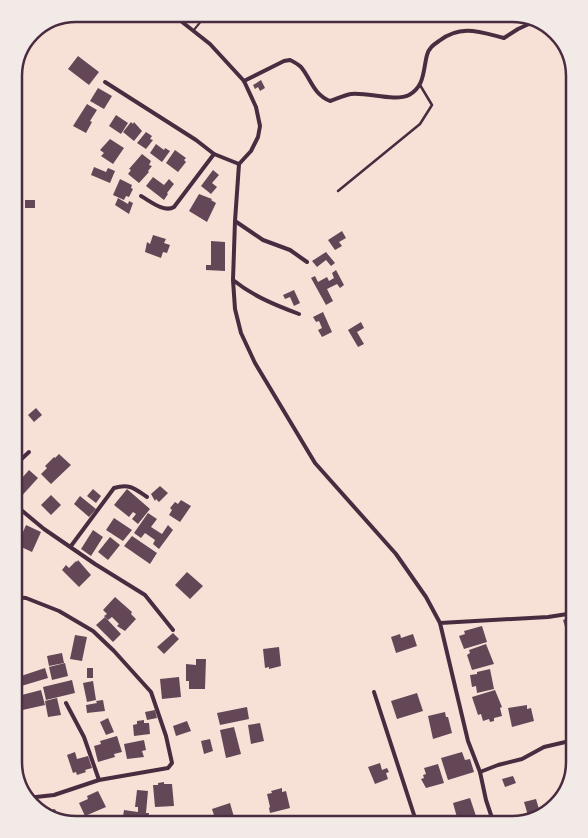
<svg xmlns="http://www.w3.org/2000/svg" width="588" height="838" font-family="'PT Sans',sans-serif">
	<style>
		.building { fill: #644757 }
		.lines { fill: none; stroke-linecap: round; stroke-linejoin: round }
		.service { stroke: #4a2c40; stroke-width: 2 }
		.pedestrian { stroke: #4a2c40; stroke-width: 2.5 }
		.minor { stroke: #4a2c40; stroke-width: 4 }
		.rim { fill: none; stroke: #4a2c40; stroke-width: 2.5 }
	</style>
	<rect width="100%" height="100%" fill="#f7e1d7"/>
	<g class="building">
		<path d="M78,56L99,72L89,85L68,69Z"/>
		<path d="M261,80L265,88L260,91L258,87L255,89L253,85Z"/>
		<path d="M98,88L112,96L104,109L90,101Z"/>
		<path d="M87,104L97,110L90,121L92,122L86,133L73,126Z"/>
		<path d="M116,115L128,123L121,134L109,126Z"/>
		<path d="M131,122L133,124L134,122L142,131L134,141L123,132Z"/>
		<path d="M146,132L152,136L150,139L153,140L146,149L137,143Z"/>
		<path d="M110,139L124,148L113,164L101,156L104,153L100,150Z"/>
		<path d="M156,144L164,150L165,148L170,151L162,162L150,153Z"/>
		<path d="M175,150L186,158L184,160L186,162L178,172L166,163Z"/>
		<path d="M142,154L151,161L149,165L152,166L148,171L149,172L139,183L128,174L131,170L129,169Z"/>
		<path d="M94,167L106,172L108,168L115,171L110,183L91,175Z"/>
		<path d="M213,170L219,175L212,183L217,187L211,194L201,186Z"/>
		<path d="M153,177L164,185L169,179L174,184L167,193L168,194L164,200L146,186Z"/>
		<path d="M120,179L132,185L131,188L133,189L129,197L126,196L124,200L113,195Z"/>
		<path d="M199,194L212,199L211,200L216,203L207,222L189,211Z"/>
		<path d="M118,198L128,204L129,201L133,203L129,214L115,205Z"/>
		<rect x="25" y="200" width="10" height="8"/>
		<path d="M342,231L346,238L339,242L342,246L335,250L328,240Z"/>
		<path d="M153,235L166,239L164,243L170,245L167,253L163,252L161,258L145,252L147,242L150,244Z"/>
		<path d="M211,241L225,242V271L206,270V265H211Z"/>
		<path d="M326,252L335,263L331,266L326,260L317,267L312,261Z"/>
		<path d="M336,270L344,285L340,288L337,284L327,289L333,301L326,305L311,278L315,276L318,282L327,277L329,281L334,278L332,273Z"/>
		<path d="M294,290L300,303L294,306L290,297L285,299L283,295Z"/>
		<path d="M323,312L332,332L322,337L318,330L322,328L319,321L316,322L313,317Z"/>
		<path d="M361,322L364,328L357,332L364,344L358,347L348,330Z"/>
		<path d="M36,408L42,415L34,422L28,415Z"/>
		<path d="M59,454L71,465L51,484L41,474L47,468L45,466L54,457L55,458Z"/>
		<path d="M29,470L38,478L18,500L14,496V487Z"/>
		<path d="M160,486L168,493L159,502L156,499L155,501L151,494Z"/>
		<path d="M93,489L101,496L96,503L87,496Z"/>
		<path d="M127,489L150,509L138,524L132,519L136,514L133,512L129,517L114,505Z"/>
		<path d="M51,495L61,505L51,515L41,505Z"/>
		<path d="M80,496L96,509L89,517L74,504Z"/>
		<path d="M181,500L191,506L180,522L169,515L172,510L170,508L175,502L178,504Z"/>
		<path d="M148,513L157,519L151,527L162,534L168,525L173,530L159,549L153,544L155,540L145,533L141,538L134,533Z"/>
		<path d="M14,515L22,520L14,535Z"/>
		<path d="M114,518L132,530L123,541L106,530Z"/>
		<path d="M26,525L41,532L32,552L17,545L19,542L15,540L20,530L23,532Z"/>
		<path d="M93,530L103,537L91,556L81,549Z"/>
		<path d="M132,536L157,553L150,564L124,546Z"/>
		<path d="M110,537L120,545L108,560L98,552Z"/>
		<path d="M78,560L91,575L79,587L62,570L66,565L69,568L76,561L77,562Z"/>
		<path d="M187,572L203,586L190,599L175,585Z"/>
		<path d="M115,597L132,612L131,614L136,619L125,631L117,626L119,624L112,617L108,620L104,616L107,614L103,610Z"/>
		<path d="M574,616V635L568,637L563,620Z"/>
		<path d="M105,617L121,634L113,642L96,625Z"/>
		<path d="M482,626L487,642L464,649L459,636L465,634L464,631Z"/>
		<path d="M173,633L179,639L164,654L157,647Z"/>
		<path d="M400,634L401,638L413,634L417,646L396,653L391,637Z"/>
		<path d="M75,635L87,637L82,661L70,659Z"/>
		<path d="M486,644L494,664L472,670L467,655L470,653L469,650Z"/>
		<path d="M279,647L281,666L269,669V667L265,668L263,649Z"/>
		<path d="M62,653L64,663L49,666L47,656Z"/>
		<path d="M196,659H206L205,689H189V681H186V664L196,665Z"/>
		<path d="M65,663L68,676L52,680L49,667Z"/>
		<path d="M45,668L48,678L18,687L15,678Z"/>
		<rect x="87" y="668" width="6" height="10"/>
		<path d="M490,669L494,689L477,693L476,686L472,687L470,675L477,674V672Z"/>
		<path d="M179,677L181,697L162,699L160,679Z"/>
		<path d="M72,680L75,693L46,700L43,687Z"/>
		<path d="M93,681L96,700L87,702L83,683Z"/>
		<path d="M41,690L45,705L18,711L14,697Z"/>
		<path d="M495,690L502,707L500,708L502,716L494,718V721L490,722L489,719L483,721L481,714L478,715L472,697Z"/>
		<path d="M417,693L423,711L397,719L391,701Z"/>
		<path d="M57,698L61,715L48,717L45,701Z"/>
		<path d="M103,700L105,711L87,713L86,705L97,703L96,701Z"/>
		<path d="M527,705V709L531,708L534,721L512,727L508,708Z"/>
		<path d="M247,707L249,719L220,725L217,713Z"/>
		<path d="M155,710L157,718L147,720L145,712Z"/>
		<path d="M445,712L446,717H448L452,733L433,739L428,716Z"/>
		<path d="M108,718L114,732L106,735L100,722Z"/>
		<path d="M144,720V723H149L150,734L134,736L133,725L137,724V721Z"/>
		<path d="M187,721L191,731L176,736L173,726Z"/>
		<path d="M260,723L264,741L251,744L248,725Z"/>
		<path d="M234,727L241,754L226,758L220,730Z"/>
		<path d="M117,736L122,752L114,754L115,757L98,762L94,746L101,744L100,741Z"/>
		<path d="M210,739L213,751L204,754L201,741Z"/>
		<path d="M144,740L146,750L142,751L144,757L127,759L124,744Z"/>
		<path d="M75,752L77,759L88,756L92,768L85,770L86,772L77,775L76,772L73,773L67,755Z"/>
		<path d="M462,752L465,760L470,759L474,772L448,780L441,758Z"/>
		<path d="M380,763L382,770L387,768L389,772L386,773L388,779L375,784L368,767Z"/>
		<path d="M438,764L444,783L426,788L421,779L424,778L423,775L426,774L424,768Z"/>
		<path d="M513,776L516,783L505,787L502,779Z"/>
		<path d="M164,782V784H172L174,806L155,807L153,785H158V783Z"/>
		<path d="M282,788V792L286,791L290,808L270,813L269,808L270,807L267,794L272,793L271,791Z"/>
		<path d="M137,790L148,791L146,813H149L147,824L122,823L124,810L138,812V807H135Z"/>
		<path d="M98,791L106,807L85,816L79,803L88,799L87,796Z"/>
		<path d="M470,798L476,816L458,821L453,803Z"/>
		<path d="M536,799L541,816L529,819L524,802Z"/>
		<path d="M230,803L234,817L216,822L212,809Z"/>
		<path d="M55,809L59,820L45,816L42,812Z"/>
	</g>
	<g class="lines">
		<path class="service" d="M193,31L207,14"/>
		<path class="pedestrian" d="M338,191L420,124L432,105L420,85"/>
		<g class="minor">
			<path d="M172,14L210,44L244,81L256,107L260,126L258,137L251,151L239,164L235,221L233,280C253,296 275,305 299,314"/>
			<path d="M244,81L284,61L290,60C294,62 298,64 301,67C311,79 313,94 330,101C336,99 345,95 351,94C367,92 395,102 409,95C425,86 423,70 427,55C429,48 433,45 439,41C461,24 480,32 504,38L518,29L531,23H544"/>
			<path d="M105,82L196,140L214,154L239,164"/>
			<path d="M14,194L21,191"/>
			<path d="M141,196C150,201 164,213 174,207L214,154"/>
			<path d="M235,221L263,240L290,250L307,262"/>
			<path d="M233,280L235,309L241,333L255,363L315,463L396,554L426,597L440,623"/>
			<path d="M14,466L29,452"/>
			<path d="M14,504L44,529L95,564L145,595L173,630"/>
			<path d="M71,546L114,488C130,483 135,489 147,497"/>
			<path d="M14,597L26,598L59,611L93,631L114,651L151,692L166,736L172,763L168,768L99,780L54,795L27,798"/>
			<path d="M374,692L417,824"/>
			<path d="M66,703L84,737L99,780"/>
			<path d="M480,772L498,765L522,759L544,747L574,740"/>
			<path d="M494,824L486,800L480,772L468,741L440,623L548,617L574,613"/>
		</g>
	</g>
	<path d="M0 0H588V838H0ZM76 22H512A54 54 0 0 1 566 76V762A54 54 0 0 1 512 816H76A54 54 0 0 1 22 762V76A54 54 0 0 1 76 22Z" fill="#f1eae7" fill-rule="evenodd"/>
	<path class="rim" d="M76 22H512A54 54 0 0 1 566 76V762A54 54 0 0 1 512 816H76A54 54 0 0 1 22 762V76A54 54 0 0 1 76 22Z"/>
</svg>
